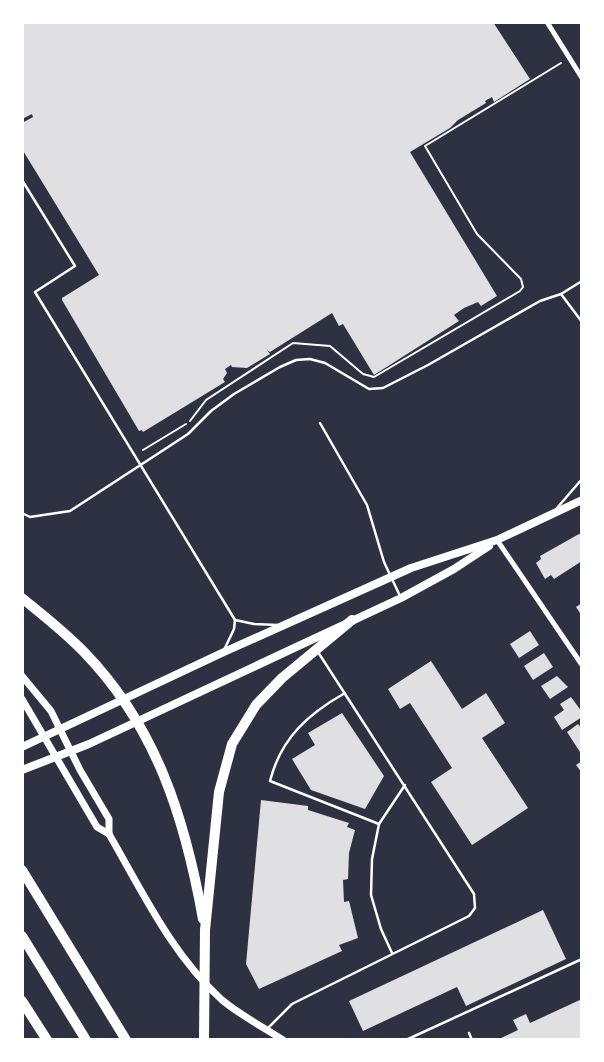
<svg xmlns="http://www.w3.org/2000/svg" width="604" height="1062" font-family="'Libre Baskerville',serif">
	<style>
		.building { fill: #e0e0e3 }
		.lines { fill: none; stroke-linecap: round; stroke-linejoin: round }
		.path { stroke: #fff; stroke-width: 2 }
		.service { stroke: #fff; stroke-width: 2.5 }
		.minor { stroke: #fff; stroke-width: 5 }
		.tertiary { stroke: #fff; stroke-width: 7 }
		.secondary { stroke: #fff; stroke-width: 8 }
		.motorway { stroke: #fff; stroke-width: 10 }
	</style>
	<rect width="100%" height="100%" fill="#2d3142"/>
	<g class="building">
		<path d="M22,22H493L530,79L494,102L492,97L485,101L486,103L458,120L450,128L410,152L497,296L481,306L478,302L464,308L454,315L459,321L374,375L343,324L339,326L332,313L270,352L267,350L270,354L247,368L232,367L231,365L225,369L227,373L223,379L225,382L143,432L142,430L139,431L62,300V298L99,275L22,149V123L33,117L32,114L22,119Z"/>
		<path d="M579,534L582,535V561L554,579L551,575L545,579L536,563L541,559L540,556Z"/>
		<path d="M582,603V616L576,607Z"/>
		<path d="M530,631L539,645L519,658L510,644Z"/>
		<path d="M544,653L553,667L533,680L524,666Z"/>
		<path d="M431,661L462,709L486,693L505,723L482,738L528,808L472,845L431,782L452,768L410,703L400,709L388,689Z"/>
		<path d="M557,676L568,687L550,699L541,686Z"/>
		<path d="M571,697L582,712V717L562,730L554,717L564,710L560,704Z"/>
		<path d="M342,713L384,776L365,809L311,790L292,759L315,745L308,733Z"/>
		<path d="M578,724L582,729L580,752L567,732Z"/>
		<path d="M582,761V773L576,765Z"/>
		<path d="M261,800L308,806V810L349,823L347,827L355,830L349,853L348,879L343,880L344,902L349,901L358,938L339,945L342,951L259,989L246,964Z"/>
		<path d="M543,910L566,959L466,1006L457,987L363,1031L349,1001Z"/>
		<path d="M582,999V1040H497L518,1030L513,1020L526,1014L530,1023Z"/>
	</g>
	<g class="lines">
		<g class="path">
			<path d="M190,421L206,400L293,343L330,346L363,374L374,377L520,291L523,287L521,279L477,234L425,146L561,63"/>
			<path d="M143,450L186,424"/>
		</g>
		<g class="service">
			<path d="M22,180L75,266L35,292L235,620L234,629L225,648"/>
			<path d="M561,294L582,322"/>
			<path d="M320,423L367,505L384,562L400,596"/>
			<path d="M557,508L582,479"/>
			<path d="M22,513L30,517L70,511L188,434L211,411L234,394L280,367L296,360L310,359L325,363L369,389L383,388L428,365L540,301L561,294L582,281"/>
			<path d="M235,620L254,624L278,625"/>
			<path d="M345,693C308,714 281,738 270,781L379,824"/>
			<path d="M392,953L381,929L371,895L372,859L379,824L405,785"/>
			<path d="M268,1028L292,1004L469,916L475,908L474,894L318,652"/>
			<path d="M469,1033L472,1040"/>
			<path d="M406,1040L582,959"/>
		</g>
		<g class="minor">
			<path d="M547,22L582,78"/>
			<path d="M497,540L582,665"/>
		</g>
		<g class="tertiary">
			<path d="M22,676L51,711L80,770L109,819V834C142,891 172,955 222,1000C240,1015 263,1027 283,1040"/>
			<path d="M22,699L97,827L109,834"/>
		</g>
		<g class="secondary">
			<path d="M22,747L224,652L411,568L497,540L582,500"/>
			<path d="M22,770L89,744L401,598L454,569L489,546"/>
		</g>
		<g class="motorway">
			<path d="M22,598C44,616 66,633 85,653C157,728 185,819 203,919"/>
			<path d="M22,870L126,1040"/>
			<path d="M22,936L86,1040"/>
			<path d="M22,1001L47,1040"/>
			<path d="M204,1040L205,930L219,792L232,744L256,705L282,678L352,620"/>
		</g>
	</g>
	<rect width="604" height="1062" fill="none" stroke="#ffffff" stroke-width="48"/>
</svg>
